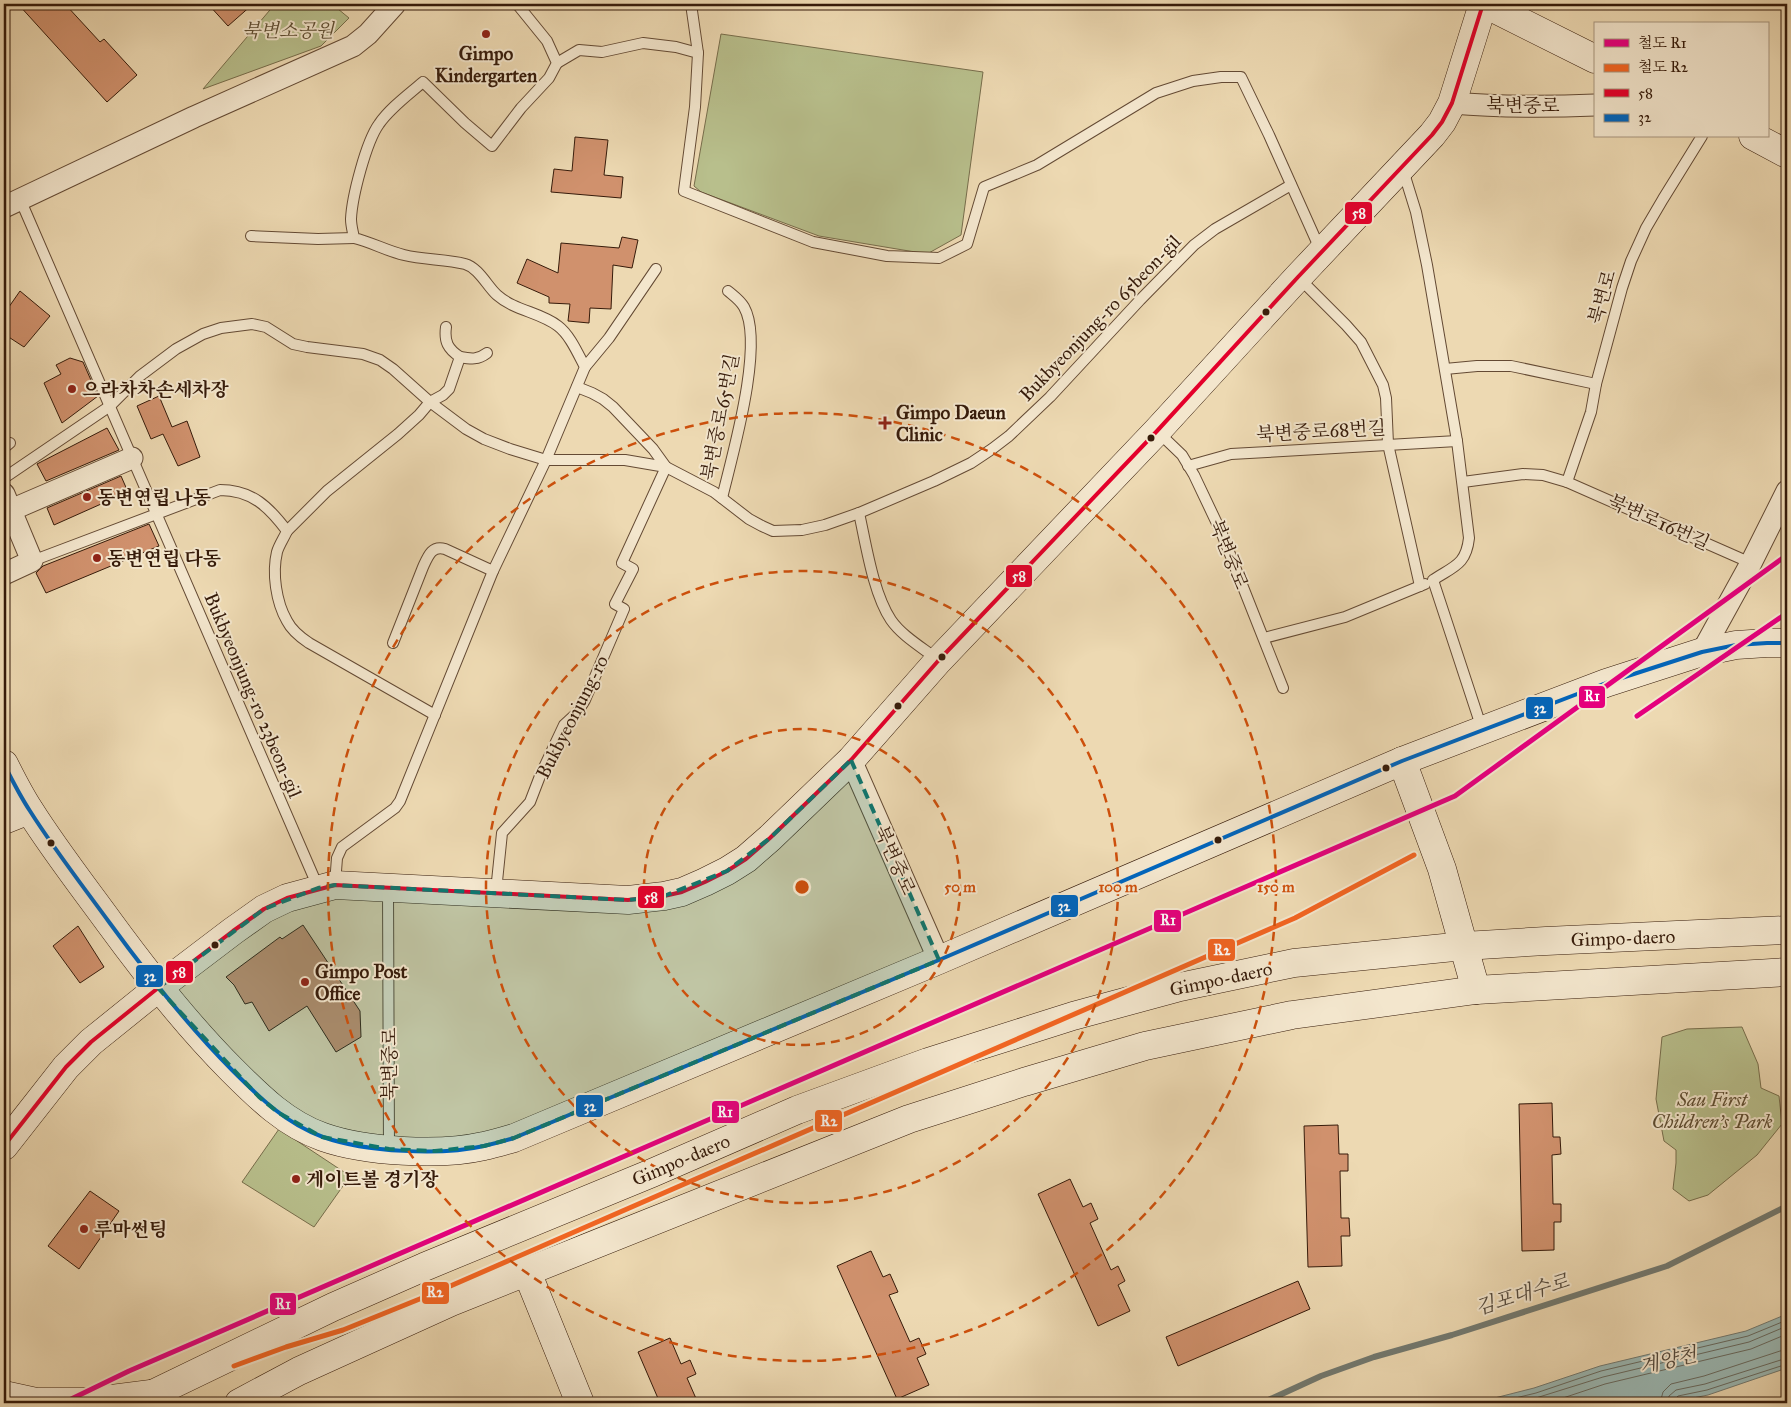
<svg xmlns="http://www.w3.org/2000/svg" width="1791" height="1407" font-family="'IM FELL Great Primer','Noto Serif KR',serif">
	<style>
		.green { fill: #b8bf8c; stroke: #776d4b }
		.water { fill: #9bb9b5; stroke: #737a71 }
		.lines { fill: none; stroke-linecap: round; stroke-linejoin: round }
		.shore { stroke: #686a60; stroke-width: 1 }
		.stream { stroke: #737a71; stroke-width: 6 }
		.building { fill: #d0916d; stroke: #361b0a }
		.lane-casing { stroke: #644a34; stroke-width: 12 }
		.street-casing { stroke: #644a34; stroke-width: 23 }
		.secondary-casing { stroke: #361b0a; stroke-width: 29 }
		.lane { stroke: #f3e6cd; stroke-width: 10 }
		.street { stroke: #f3e6cd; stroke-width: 21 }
		.secondary { stroke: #f3e6cd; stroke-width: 28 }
		.bus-1-casing { stroke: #f3e6cd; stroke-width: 8 }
		.bus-2-casing { stroke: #f3e6cd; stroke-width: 8 }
		.bus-1 { stroke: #e4002b; stroke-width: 4 }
		.bus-2 { stroke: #0065bd; stroke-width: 4 }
		.rail-1-casing { stroke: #f3e6cd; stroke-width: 9 }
		.rail-2-casing { stroke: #f3e6cd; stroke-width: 9 }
		.rail-1 { stroke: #e5007d; stroke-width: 5 }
		.rail-2 { stroke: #f26522; stroke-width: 5 }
		.marked { fill: #0f766e; fill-opacity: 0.2; stroke: #0f766e; stroke-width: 4; stroke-dasharray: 10 6; stroke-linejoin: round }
		.ring { fill: none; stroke: #cd500c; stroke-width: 2.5; stroke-dasharray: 9 6 }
		.poi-dot { fill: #8f2418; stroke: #f3e6cd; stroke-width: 2 }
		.bus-dot { fill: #361b0a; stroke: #f3e6cd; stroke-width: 2 }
		.labels { text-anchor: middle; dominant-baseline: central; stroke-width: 4; stroke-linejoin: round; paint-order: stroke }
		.park-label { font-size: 19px; font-style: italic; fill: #5d4c31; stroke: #f3e6cd }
		.poi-label { font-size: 19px; font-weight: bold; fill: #361b0a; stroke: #f3e6cd; text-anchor: start }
		.street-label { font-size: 19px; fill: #361b0a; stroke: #f3e6cd }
		.water-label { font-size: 20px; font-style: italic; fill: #544a3d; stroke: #f3e6cd }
		.centre { fill: #cd500c; stroke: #f3e6cd; stroke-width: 2.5 }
		.ring-label { font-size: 15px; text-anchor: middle; font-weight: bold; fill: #cd500c; stroke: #f3e6cd; stroke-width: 4; stroke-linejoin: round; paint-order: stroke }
		.line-badge { stroke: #f3e6cd; stroke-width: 2 }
		.badge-label { font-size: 14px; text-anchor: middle; font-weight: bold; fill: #fff }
	</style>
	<rect width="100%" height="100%" fill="#edd9b2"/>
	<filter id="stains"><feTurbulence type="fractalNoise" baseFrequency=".004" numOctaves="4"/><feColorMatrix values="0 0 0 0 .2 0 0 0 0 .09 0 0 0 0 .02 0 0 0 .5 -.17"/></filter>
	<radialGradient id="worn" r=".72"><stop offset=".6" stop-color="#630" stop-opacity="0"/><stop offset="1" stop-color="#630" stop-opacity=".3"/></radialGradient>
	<g class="green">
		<path d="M275,4H332L349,18L321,46L203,89Z"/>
		<path d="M721,34L983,72L961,235L927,254L819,236L701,192L694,186Z"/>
		<path d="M1742,1027L1758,1064L1761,1088L1779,1096L1782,1124L1757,1155L1708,1195L1689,1201L1673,1189L1676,1163V1150L1664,1141L1656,1099L1662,1037L1687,1029Z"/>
		<path d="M279,1129L350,1176L314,1227L242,1182Z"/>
	</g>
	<path class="water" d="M1787,1314V1368L1708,1395L1668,1403H1475L1534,1388L1600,1366L1746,1331Z"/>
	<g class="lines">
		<g class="shore">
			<path d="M1495,1403L1536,1393L1601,1371L1748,1336L1787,1320"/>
			<path d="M1520,1403L1603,1377L1749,1342L1787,1326"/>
			<path d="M1548,1403L1605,1384L1751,1349L1787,1334"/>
			<path d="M1660,1403L1663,1392L1671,1384L1704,1376L1780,1351L1787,1350"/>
			<path d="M1668,1403L1669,1396L1676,1390L1705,1384L1787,1358"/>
			<path d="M1674,1403L1675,1399L1678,1396L1707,1390L1787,1364"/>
		</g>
		<path class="stream" d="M1262,1403L1321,1376L1374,1357L1452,1335L1667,1266L1787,1206"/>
	</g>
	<g class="building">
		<path d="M18,4H65L100,42L104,39L137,75L107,102Z"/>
		<path d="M208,4H253L228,26Z"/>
		<path d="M575,137L608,140L604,175L623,177L621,198L551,192L554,169L572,171Z"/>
		<path d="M622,237L638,240L632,268L613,265L611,309L590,308L589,323L568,321L570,304L549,303V297L517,283L527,259L558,273L561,243L619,248Z"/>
		<path d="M20,291L50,316L24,347L4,334V314Z"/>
		<path d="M70,358L83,362L98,396L62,423L44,383L61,374L56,365Z"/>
		<path d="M159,396L172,427L187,421L200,457L178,466L163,434L151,439L137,406Z"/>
		<path d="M107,428L119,450L46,481L37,464Z"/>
		<path d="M121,476L128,492L54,525L47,508Z"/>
		<path d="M149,524L159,546L46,593L36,573L43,566Z"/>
		<path d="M303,925L360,1011L361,1037L336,1052L307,1006L269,1031L252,1002L245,1004L234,985L226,977L280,937L282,939Z"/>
		<path d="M78,926L104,967L80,983L53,946Z"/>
		<path d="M1552,1103L1553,1137H1560L1561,1154L1552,1155L1553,1204H1561V1222H1554V1250L1522,1251L1519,1104Z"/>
		<path d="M1338,1125L1339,1154H1348V1171H1340L1341,1218H1349L1350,1236H1341L1342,1266L1308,1267L1304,1126Z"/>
		<path d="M1070,1179L1083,1207L1091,1203L1098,1219L1090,1223L1111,1270L1118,1266L1125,1281L1118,1285L1130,1311L1098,1326L1038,1194Z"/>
		<path d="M90,1191L119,1211L79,1269L48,1246Z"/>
		<path d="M871,1251L883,1277L890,1274L898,1292L889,1295L910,1342L919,1338L926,1354L917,1358L929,1385L897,1399L837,1266Z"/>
		<path d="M1298,1281L1310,1309L1178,1366L1166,1337Z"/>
		<path d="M670,1338L681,1364L690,1360L696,1374L687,1378L698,1403H660L638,1352Z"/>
	</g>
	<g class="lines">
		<g class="lane-casing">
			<g id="lane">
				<path d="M691,4L698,53"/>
				<path d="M557,63L579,50L602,52L643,43L676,47L698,53L695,107L684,191L813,242L887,256L939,258L967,244L984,187L1037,165L1156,93L1193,81L1221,77H1241L1269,135L1320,249"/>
				<path d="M1403,170L1416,212L1427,265L1457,441L1469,538C1466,565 1454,566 1433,580L1482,729"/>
				<path d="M20,199L318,887"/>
				<path d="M251,236L318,239L354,238"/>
				<path d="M1299,278L1346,325L1361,342L1383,385L1386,398L1388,444L1420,586"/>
				<path d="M460,357C471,359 478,360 487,353"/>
				<path d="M585,367L609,338L656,269"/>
				<path d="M1445,369L1477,366H1511L1596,384"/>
				<path d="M1157,431L1182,455L1194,475L1222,534L1283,688"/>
				<path d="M4,448L10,443"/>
				<path d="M1188,466L1231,454L1457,441"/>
				<path d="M4,478L110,406L140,376L176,349L203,334L221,328L252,324L266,327L293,344L307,347L363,354L380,360L393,369L430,402L466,429L484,439L510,449L546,460H625L666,467L714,492L749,519L762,526L773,531L802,530L825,525L859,513L934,481L971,463L992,449L1009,436L1050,397L1140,300L1194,245L1215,229L1291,185"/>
				<path d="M1463,482L1523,474L1543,475L1567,482L1751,563"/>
				<path d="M1567,482L1591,412L1596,384L1622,288L1631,261L1646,228L1663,199L1702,136"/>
				<path d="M722,498C732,456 765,344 744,307C740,300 734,296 728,291"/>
				<path d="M859,513C866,544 873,593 891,620C902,636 923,648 938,660"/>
				<path d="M287,531C284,538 279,545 277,552C272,573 276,602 287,621C292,631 300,637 309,643L435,715"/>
				<path d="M32,561L220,490C252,490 269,507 287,531L327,491L398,434L419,415L430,402L443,395L449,389L460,357C448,349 444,342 446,327"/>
				<path d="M1264,638L1345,617L1425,584"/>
				<path d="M393,643L423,567C428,556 432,545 445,549L493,571"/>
				<path d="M335,884L337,858L342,847L395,808L400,801L493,571L546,460L585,367C578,354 570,335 558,326C540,312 515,311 497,295C487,286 479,268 465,264C445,259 424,260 404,255C387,251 371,242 354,238C353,232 351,226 351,219C352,197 366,142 379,124C390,108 408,95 423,82L465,123L492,146L521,108L549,78L557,63L547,41L517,4"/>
				<path d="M388,890L389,1148"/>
				<path d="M496,891L502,833L530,802L540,776L564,725L577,713L585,700L624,609L615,604L633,569L622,563L666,467L653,449L613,407L603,399L592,393L577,387"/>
			</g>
		</g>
		<g class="street-casing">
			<g id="street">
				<path d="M1452,103C1499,107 1547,107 1595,105"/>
				<path d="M4,207L194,117L353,46L368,34L395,4"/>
				<path d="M4,494L32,561L4,574"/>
				<path d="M11,510L132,458"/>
				<path d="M1702,652L1751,563L1787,491"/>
				<path d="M851,760L939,960"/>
			</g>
		</g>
		<g class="secondary-casing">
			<g id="secondary">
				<path d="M1485,4L1595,59"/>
				<path d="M1753,136L1787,154"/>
				<path d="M1402,761L1442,869L1476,990"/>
				<path d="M4,764C12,780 20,796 30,811C54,849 82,885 109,922C147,974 186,1024 232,1070C259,1097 286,1124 323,1137C366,1152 440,1156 484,1146C494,1144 504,1141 514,1138L939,960L1402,761L1606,683L1702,652L1736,645L1767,643H1787"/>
				<path d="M4,820L29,810"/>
				<path d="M4,1146L66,1067L91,1042L158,988L233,931L264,909L287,898L335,885L628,900L664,896L682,892L705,882L727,871L746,859L770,838L851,760L938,661L1157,431L1298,277L1432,135L1442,122L1452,103L1483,4"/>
				<path d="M527,1272L580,1403"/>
				<path d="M4,1395L36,1402H88L151,1394"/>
				<path d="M134,1403L333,1307L424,1267L652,1173L797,1110L928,1062L1073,1016L1180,987L1294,963L1464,946L1546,941L1787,930"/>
				<path d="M239,1403L299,1371L451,1302L909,1119L1024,1082L1145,1046L1292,1015L1476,990L1787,972"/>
			</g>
		</g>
		<use href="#lane" class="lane"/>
		<use href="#street" class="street"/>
		<use href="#secondary" class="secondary"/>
		<g class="bus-1-casing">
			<path id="bus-1" d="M4,1146L66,1067L91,1042L158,988L233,931L264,909L287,898L335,885L628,900L664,896L682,892L705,882L727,871L746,859L770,838L851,760L938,661L1157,431L1298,277L1432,135L1442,122L1452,103L1483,4"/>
		</g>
		<g class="bus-2-casing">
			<path id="bus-2" d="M4,764C12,780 20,796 30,811C54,849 82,885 109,922C147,974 186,1024 232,1070C259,1097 286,1124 323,1137C366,1152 440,1156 484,1146C494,1144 504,1141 514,1138L939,960L1402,761L1606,683L1702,652L1736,645L1767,643H1787"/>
		</g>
		<use href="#bus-1" class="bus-1"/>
		<use href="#bus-2" class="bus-2"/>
		<g class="rail-1-casing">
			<g id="rail-1">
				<path d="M1637,716L1787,613"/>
				<path d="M63,1403L129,1371L1455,796L1787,555"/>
			</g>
		</g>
		<g class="rail-2-casing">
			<path id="rail-2" d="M234,1366L286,1347L343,1330L432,1294L1295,918L1414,855"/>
		</g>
		<use href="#rail-1" class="rail-1"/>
		<use href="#rail-2" class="rail-2"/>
	</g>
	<path class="marked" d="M851,760L939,960L514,1138L484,1146L435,1151L389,1149L322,1137L279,1113L259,1097L158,988L264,909L318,888L335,885L628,900L664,896L727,871L770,838Z"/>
	<g class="ring">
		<circle cx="802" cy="887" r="158"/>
		<circle cx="802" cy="887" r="316"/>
		<circle cx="802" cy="887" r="474"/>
	</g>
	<g class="poi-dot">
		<circle cx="486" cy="34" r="5"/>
		<circle cx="72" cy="389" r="5"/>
		<path d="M882.5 415.5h5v5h5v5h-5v5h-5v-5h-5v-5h5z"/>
		<circle cx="87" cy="497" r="5"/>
		<circle cx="97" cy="558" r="5"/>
		<circle cx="305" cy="982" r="5"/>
		<circle cx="296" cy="1179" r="5"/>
		<circle cx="84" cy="1229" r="5"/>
	</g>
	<g class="bus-dot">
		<circle cx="1266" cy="312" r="4.5"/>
		<circle cx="1151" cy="438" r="4.5"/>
		<circle cx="942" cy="657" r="4.5"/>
		<circle cx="898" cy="706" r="4.5"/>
		<circle cx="1386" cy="768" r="4.5"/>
		<circle cx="1218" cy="840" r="4.5"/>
		<circle cx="51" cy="843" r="4.5"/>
		<circle cx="215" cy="945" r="4.5"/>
	</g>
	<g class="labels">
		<g class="park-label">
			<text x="288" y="30">북변소공원</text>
			<text x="1712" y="1099">Sau First<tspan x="1712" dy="22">Children’s Park</tspan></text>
		</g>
		<g class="poi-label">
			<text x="486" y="53" text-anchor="middle">Gimpo<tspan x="486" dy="22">Kindergarten</tspan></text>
			<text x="82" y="389">으라차차손세차장</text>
			<text x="896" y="412">Gimpo Daeun<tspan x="896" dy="22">Clinic</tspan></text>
			<text x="97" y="497">동변연립 나동</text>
			<text x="107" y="558">동변연립 다동</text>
			<text x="315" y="971">Gimpo Post<tspan x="315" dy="22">Office</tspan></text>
			<text x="306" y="1179">게이트볼 경기장</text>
			<text x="94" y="1229">루마썬팅</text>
		</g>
		<g class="street-label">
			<text x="1523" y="105">북변중로</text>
			<text transform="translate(1602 297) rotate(-74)">북변로</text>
			<text transform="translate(1100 318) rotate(-46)">Bukbyeonjung-ro 65beon-gil</text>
			<text transform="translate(720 417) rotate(-79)">북변중로65번길</text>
			<text transform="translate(1321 431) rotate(-3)">북변중로68번길</text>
			<text transform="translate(1659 522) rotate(24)">북변로16번길</text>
			<text transform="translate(1229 554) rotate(68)">북변중로</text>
			<text transform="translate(253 695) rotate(67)">Bukbyeonjung-ro 23beon-gil</text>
			<text transform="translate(572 717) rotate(-63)">Bukbyeonjung-ro</text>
			<text transform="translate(895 860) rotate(66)">북변중로</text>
			<text transform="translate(1623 938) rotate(-2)">Gimpo-daero</text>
			<text transform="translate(1221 979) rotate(-12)">Gimpo-daero</text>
			<text transform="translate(389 1064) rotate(-90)">북변중로</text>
			<text transform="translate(681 1160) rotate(-23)">Gimpo-daero</text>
		</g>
		<g class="water-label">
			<text transform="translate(1522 1294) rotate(-17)">김포대수로</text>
			<text transform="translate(1668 1360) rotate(-13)">계양천</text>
		</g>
	</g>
	<circle cx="802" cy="887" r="8" class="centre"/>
	<g class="ring-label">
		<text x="960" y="892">50 m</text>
		<text x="1118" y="892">100 m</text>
		<text x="1276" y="892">150 m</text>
	</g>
	<g class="line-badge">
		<rect x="1344" y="201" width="29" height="24" rx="5" fill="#e4002b"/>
		<rect x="1005" y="564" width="28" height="24" rx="5" fill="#e4002b"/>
		<rect x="1578" y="685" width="28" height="24" rx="5" fill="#e5007d"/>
		<rect x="1525" y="696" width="29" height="24" rx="5" fill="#0065bd"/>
		<rect x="637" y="885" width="28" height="24" rx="5" fill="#e4002b"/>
		<rect x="1050" y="894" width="29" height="24" rx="5" fill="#0065bd"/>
		<rect x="1153" y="909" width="29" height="24" rx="5" fill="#e5007d"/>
		<rect x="1207" y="938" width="29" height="24" rx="5" fill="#f26522"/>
		<rect x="165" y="960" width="29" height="24" rx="5" fill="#e4002b"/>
		<rect x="135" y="964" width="29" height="24" rx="5" fill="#0065bd"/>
		<rect x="575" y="1094" width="29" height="24" rx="5" fill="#0065bd"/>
		<rect x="711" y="1100" width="29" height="24" rx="5" fill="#e5007d"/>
		<rect x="814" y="1109" width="29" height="24" rx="5" fill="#f26522"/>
		<rect x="421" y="1281" width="29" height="24" rx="5" fill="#f26522"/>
		<rect x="269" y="1292" width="28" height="24" rx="5" fill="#e5007d"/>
	</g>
	<g class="badge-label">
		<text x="1359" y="218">58</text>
		<text x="1019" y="581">58</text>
		<text x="1592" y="701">R1</text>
		<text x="1540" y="713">32</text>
		<text x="651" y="902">58</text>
		<text x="1064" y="911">32</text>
		<text x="1168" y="925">R1</text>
		<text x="1222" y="955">R2</text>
		<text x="179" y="977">58</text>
		<text x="150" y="981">32</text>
		<text x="590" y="1111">32</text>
		<text x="725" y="1117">R1</text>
		<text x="829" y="1126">R2</text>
		<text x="435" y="1297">R2</text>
		<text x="283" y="1309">R1</text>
	</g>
	<rect width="1791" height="1407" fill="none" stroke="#edd9b2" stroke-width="20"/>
	<rect x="5" y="5" width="1781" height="1397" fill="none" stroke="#361b0a" stroke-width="2.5"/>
	<rect x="10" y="10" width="1771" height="1387" fill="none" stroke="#361b0a"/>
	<rect x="1594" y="22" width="175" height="115" fill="#f3e6cd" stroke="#a7957f"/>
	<rect x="1604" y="39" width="25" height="8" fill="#e5007d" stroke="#a7957f"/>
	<text x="1638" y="48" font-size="15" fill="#361b0a">철도 R1</text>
	<rect x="1604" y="64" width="25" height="8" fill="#f26522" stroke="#a7957f"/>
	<text x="1638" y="72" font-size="15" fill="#361b0a">철도 R2</text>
	<rect x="1604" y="89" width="25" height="8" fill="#e4002b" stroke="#a7957f"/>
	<text x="1638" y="98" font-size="15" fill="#361b0a">58</text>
	<rect x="1604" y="114" width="25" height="8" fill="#0065bd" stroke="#a7957f"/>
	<text x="1638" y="122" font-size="15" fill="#361b0a">32</text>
	<rect width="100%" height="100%" filter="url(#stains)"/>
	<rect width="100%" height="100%" fill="url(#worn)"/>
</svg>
